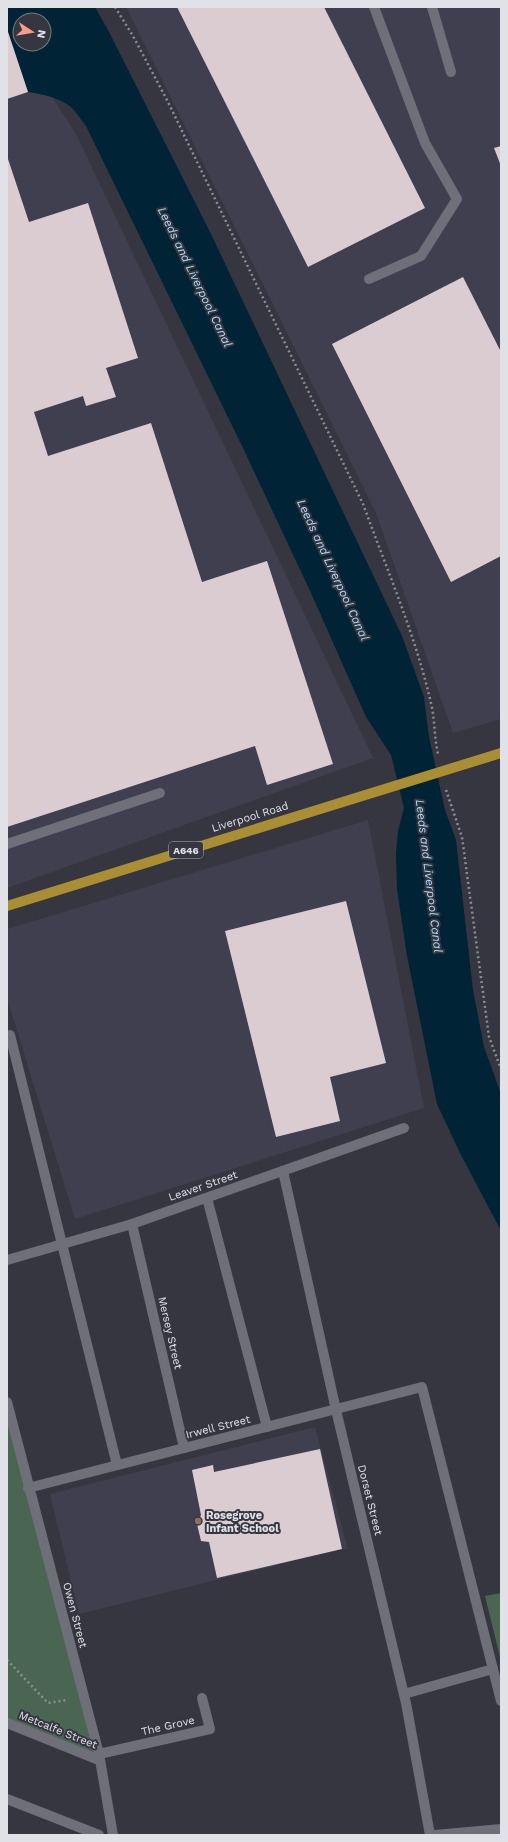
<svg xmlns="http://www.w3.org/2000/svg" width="508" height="1842" font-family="'Work Sans',sans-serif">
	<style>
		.built { fill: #3f3f4f }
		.green { fill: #4a6653 }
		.water { fill: #002336; fill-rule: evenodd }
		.building { fill: #dbccd2 }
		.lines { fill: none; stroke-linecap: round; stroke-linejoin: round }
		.path { stroke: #8d8d96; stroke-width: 2.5; stroke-dasharray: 2 3; stroke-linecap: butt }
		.minor { stroke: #6f6f7a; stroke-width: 10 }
		.major { stroke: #a98e34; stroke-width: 10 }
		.education-dot { fill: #8d6e63; stroke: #363640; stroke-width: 1.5 }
		.labels { text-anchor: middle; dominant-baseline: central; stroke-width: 4; stroke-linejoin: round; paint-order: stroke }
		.shield { fill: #363640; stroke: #aeaeb6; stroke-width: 1 }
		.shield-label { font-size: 10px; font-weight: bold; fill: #e1e1e8 }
		.street-label { font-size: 11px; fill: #e1e1e8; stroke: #363640 }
		.poi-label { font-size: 11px; font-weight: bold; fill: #e1e1e8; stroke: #363640; text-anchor: start }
		.water-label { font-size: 12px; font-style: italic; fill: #aaddfc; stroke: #363640 }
	</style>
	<rect width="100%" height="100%" fill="#363640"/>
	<g class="built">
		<path d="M126,7H501V719L453,733L376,513Z"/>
		<path d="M7,27L76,134L373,758L7,888Z"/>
		<path d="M368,820L424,1108L75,1219L7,998V929Z"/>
		<path d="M315,1427L348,1549H342L79,1614L50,1494Z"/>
	</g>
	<g class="green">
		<path d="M7,1402L99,1760L7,1723Z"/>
		<path d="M501,1593V1661L485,1596Z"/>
	</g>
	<path class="water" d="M7,7H95L108,30L210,232L402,636L424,697L429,737L445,810L456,840L473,990L484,1047L501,1094V1231L460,1153L437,1104L407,956L397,889L396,853L398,831L404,808L391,755L366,717L311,593L243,448L86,126C81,120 77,113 72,108C61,98 42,94 28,92L7,28ZM20,20H44V44H20Z"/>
	<g class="building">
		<path d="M177,7H324L425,208L308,267Z"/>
		<path d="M7,29L28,92L7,99Z"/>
		<path d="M501,146V166L494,148Z"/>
		<path d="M7,156L29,222L88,203L138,358L106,368L116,397L86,406L83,396L34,412L48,456L151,423L202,582L267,561L333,764L267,785L255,746L7,827Z"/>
		<path d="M463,277L501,352V556L451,582L332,344Z"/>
		<path d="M346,901L386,1063L330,1077L340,1121L276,1137L225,931Z"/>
		<path d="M320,1449L342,1549L217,1578L209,1542L201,1541L197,1524L201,1515L192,1470L213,1465L214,1472Z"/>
	</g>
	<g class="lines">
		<g class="path">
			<path d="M115,7L133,36L168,102L363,504C387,570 415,634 431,703C435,719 434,737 438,754"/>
			<path d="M446,790L462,837L489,1037L501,1069"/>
			<path d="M7,1660L48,1703L66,1700"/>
		</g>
		<g class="minor">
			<path d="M432,7L451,72"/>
			<path d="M369,279L421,256L457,199L425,143L374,7"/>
			<path d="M7,844L160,793"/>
			<path d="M10,1035L117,1465"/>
			<path d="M283,1171L336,1410L406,1703L430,1835"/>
			<path d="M207,1198L267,1427"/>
			<path d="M132,1224L184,1448"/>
			<path d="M7,1260L132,1224L404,1128"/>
			<path d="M7,1402L99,1754L113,1835"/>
			<path d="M28,1488L422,1387L501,1701"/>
			<path d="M404,1694L493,1669"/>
			<path d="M7,1723L99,1760"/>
			<path d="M99,1754L210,1729L202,1698"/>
			<path d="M7,1799L99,1835"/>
			<path d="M435,1835L501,1829"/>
		</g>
		<path class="major" d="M7,906L501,753"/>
	</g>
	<circle class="education-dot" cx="198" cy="1521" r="4"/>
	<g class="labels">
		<rect class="shield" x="169" y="842" width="34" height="16" rx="3"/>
		<g class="shield-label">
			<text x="186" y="850">A646</text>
		</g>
		<g class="street-label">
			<text transform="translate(250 817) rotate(-17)">Liverpool Road</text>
			<text transform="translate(203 1186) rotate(-19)">Leaver Street</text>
			<text transform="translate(170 1333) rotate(77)">Mersey Street</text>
			<text transform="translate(218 1427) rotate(-14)">Irwell Street</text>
			<text transform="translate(370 1500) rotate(76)">Dorset Street</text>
			<text transform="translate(75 1615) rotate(75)">Owen Street</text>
			<text transform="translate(168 1726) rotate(-13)">The Grove</text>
			<text transform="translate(58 1730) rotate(22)">Metcalfe Street</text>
		</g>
		<g class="poi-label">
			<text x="206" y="1515">Rosegrove<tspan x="206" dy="13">Infant School</tspan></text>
		</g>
		<g class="water-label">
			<text transform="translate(195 277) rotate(64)">Leeds and Liverpool Canal</text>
			<text transform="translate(333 570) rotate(65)">Leeds and Liverpool Canal</text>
			<text transform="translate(429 876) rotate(83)">Leeds and Liverpool Canal</text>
		</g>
	</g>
	<rect width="508" height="1842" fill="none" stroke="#e1e1e8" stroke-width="16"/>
	<g transform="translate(32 32) rotate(102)"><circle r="19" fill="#363640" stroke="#7a7a83"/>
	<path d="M0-3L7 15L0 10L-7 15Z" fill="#f49d8b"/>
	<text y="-6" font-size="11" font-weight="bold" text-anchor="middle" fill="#e1e1e8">N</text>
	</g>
</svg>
